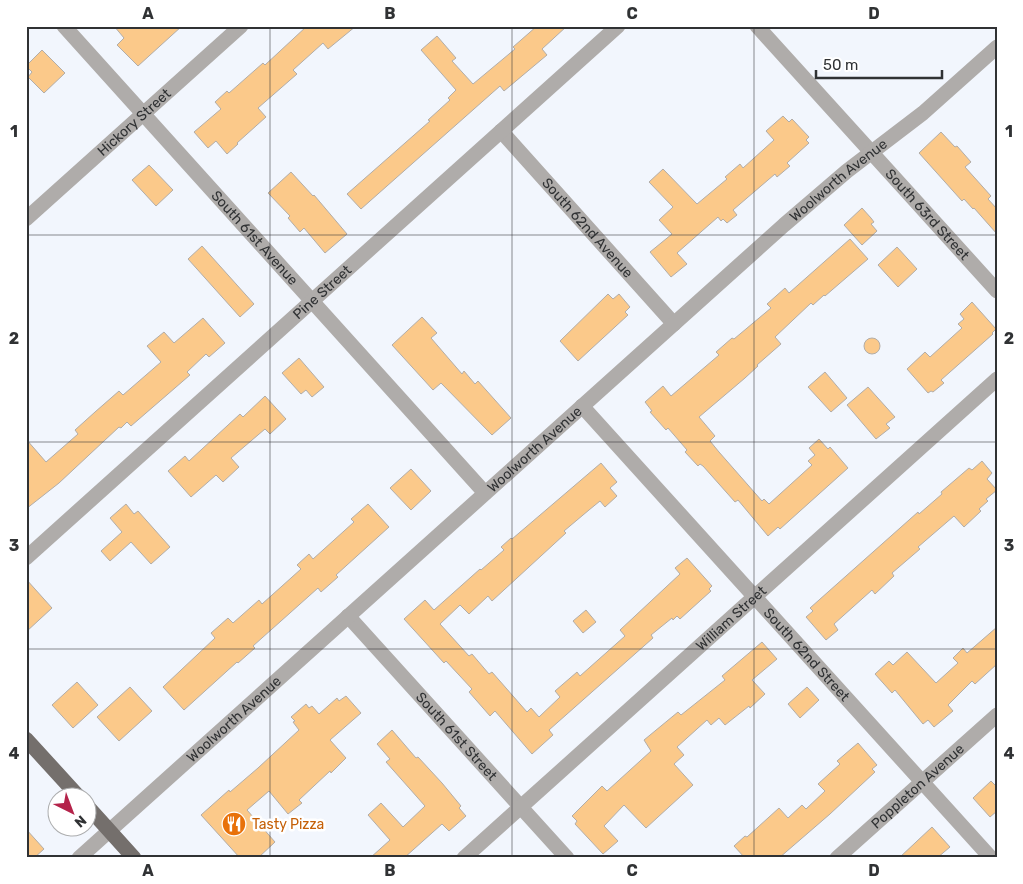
<svg xmlns="http://www.w3.org/2000/svg" width="1023" height="884" font-family="Rubik,sans-serif">
	<style>
		.building { fill: #fbc98a; stroke: #b2ada8 }
		.lines { fill: none; stroke-linecap: round; stroke-linejoin: round }
		.minor { stroke: #afacaa; stroke-width: 15 }
		.major { stroke: #746f6c; stroke-width: 15 }
		.grid { fill: none; stroke: #303234; stroke-width: 1; stroke-opacity: 0.55 }
		.labels { text-anchor: middle; dominant-baseline: central; stroke-width: 5; stroke-linejoin: round; paint-order: stroke }
		.street-label { font-size: 14px; fill: #303234; stroke: #fff }
		.food-label { font-size: 14px; fill: #c56008; stroke: #fff; text-anchor: start }
		.neatline { fill: none; stroke: #303234; stroke-width: 2 }
		.grid-label { font-size: 16px; text-anchor: middle; font-weight: bold; fill: #303234 }
	</style>
	<rect width="100%" height="100%" fill="#f2f6fd"/>
	<g class="building">
		<path d="M114,26H182L138,66L117,45L124,38Z"/>
		<path d="M307,26H356L328,49L323,43L293,70L297,74L258,108L266,117L237,143L238,144L227,154L216,141L208,148L194,132L221,109L215,102L227,91L229,93L263,63L265,65Z"/>
		<path d="M537,26H567L542,49L547,55L504,91L500,86L361,209L347,194L430,121L428,120L450,100L448,98L456,90L421,50L437,36L456,58L452,61L473,84L515,49L513,47Z"/>
		<path d="M42,50L65,73L44,93L28,77L32,72L26,66Z"/>
		<path d="M783,116L789,122L792,119L809,137L806,140L809,143L788,162L787,163L790,166L777,177L775,174L733,210L737,215L727,223L723,219L721,221L718,217L677,253L687,264L671,277L650,252L672,234L659,220L673,207L649,182L663,169L697,204L727,179L725,177L740,164L743,168L774,140L766,131Z"/>
		<path d="M941,132L955,147L957,146L971,162L965,167L991,196L988,199L997,209V234L974,208L973,209L964,199L962,201L919,153Z"/>
		<path d="M149,165L173,190L156,206L132,180Z"/>
		<path d="M291,172L313,196L314,195L347,234L325,253L304,228L300,232L288,218L290,216L268,193Z"/>
		<path d="M862,208L871,218L874,222L871,224L877,231L862,245L844,225Z"/>
		<path d="M850,239L868,259L825,296L824,295L813,305L811,303L775,337L781,344L757,365L758,366L745,378L699,417L715,436L710,441L719,452L762,501L764,499L769,504L812,465L808,461L815,455L809,448L819,439L828,449L830,447L848,468L780,529L778,527L768,536L738,500L735,502L703,466L700,464L698,466L685,452L687,450L668,428L666,430L650,412L652,411L645,402L663,386L671,396L719,355L716,352L732,338L734,339L771,308L767,304L785,288L789,293Z"/>
		<path d="M202,246L254,304L240,317L188,259Z"/>
		<path d="M897,247L917,269L898,287L878,265Z"/>
		<path d="M608,294L613,299L619,294L630,307L625,312L628,315L578,361L560,341Z"/>
		<path d="M972,302L996,329L992,333L993,334L941,380L944,383L933,392L931,391L928,393L907,369L925,352L930,357L962,328L958,324L964,319L960,314Z"/>
		<path d="M422,317L437,333L431,338L462,374L464,371L475,384L478,381L511,418L492,435L441,383L433,390L392,345Z"/>
		<path d="M203,318L225,343L209,357L206,354L187,372L190,375L131,426L127,422L121,428L119,427L59,483L26,509V439L46,462L78,434L75,430L95,412L119,391L123,395L161,362L147,346L164,332L174,343Z"/>
		<circle cx="872" cy="346" r="8"/>
		<path d="M299,358L324,387L312,397L306,390L301,394L282,373Z"/>
		<path d="M825,372L847,398L831,412L808,387Z"/>
		<path d="M868,387L895,417L886,424L890,428L876,439L847,405Z"/>
		<path d="M265,396L286,419L270,434L265,429L231,458L239,467L223,482L216,475L191,497L168,471L185,456L189,461L240,414L243,417Z"/>
		<path d="M982,461L992,473L987,479L997,490L986,499L988,501L979,509L981,511L964,527L954,516L918,547L920,549L892,573L894,576L875,594L872,590L834,624L838,630L826,640L806,617L813,611L810,608L918,512L919,514L942,494L941,492L969,468L972,470Z"/>
		<path d="M601,463L617,482L610,488L617,496L605,507L600,501L589,510L564,531L566,533L492,601L488,596L469,614L460,605L440,624L469,656L472,654L489,674L492,672L527,712L531,708L539,717L560,697L555,691L577,672L580,676L625,636L620,630L680,574L675,568L687,558L712,586L709,589L711,591L680,619L677,616L673,620L672,618L651,635L653,638L549,730L553,735L532,754L495,711L490,716L469,692L472,689L446,661L444,663L404,619L425,600L434,610L480,569L481,570L504,550L501,547L511,538L512,539Z"/>
		<path d="M411,469L431,491L411,510L390,488Z"/>
		<path d="M126,504L134,514L138,511L170,547L151,564L131,542L110,561L101,551L122,532L110,518Z"/>
		<path d="M368,504L389,527L336,575L338,577L321,592L318,588L253,646L255,648L238,663L237,662L184,710L163,687L215,638L211,633L228,618L233,623L259,600L262,604L301,569L297,565L309,554L313,559L354,522L351,519Z"/>
		<path d="M26,579L52,608L26,632Z"/>
		<path d="M586,610L596,622L583,633L573,621Z"/>
		<path d="M997,627V664L975,684L972,681L948,705L953,711L934,727L928,720L923,724L895,690L892,693L875,674L889,661L893,665L907,652L936,683L958,663L953,658L963,648L967,653Z"/>
		<path d="M762,642L777,659L752,680L765,694L750,708L749,706L725,725L719,718L711,725L707,720L677,747L684,755L674,764L693,785L646,828L624,805L604,826L618,841L603,854L575,824L577,821L572,816L602,786L607,791L651,751L644,740L678,712L681,715L725,680L722,676Z"/>
		<path d="M77,682L98,705L73,728L52,705Z"/>
		<path d="M130,687L152,711L119,741L97,717Z"/>
		<path d="M807,687L819,700L800,718L788,704Z"/>
		<path d="M346,696L361,713L330,740L346,758L331,773L330,771L299,800L302,803L288,814L269,791L247,810L275,842L258,858H240L201,815L229,790L230,792L258,768L299,730L293,722L295,721L291,717L306,704L309,708L312,706L319,714L337,698L339,701Z"/>
		<path d="M392,730L416,758L418,757L442,783L461,806L459,808L466,816L449,831L442,824L404,858H370L390,840L368,815L381,803L403,827L425,806L386,762L390,759L377,744Z"/>
		<path d="M858,743L877,765L872,769L875,772L830,814L779,858H745L734,846L745,836L747,837L779,808L788,818L802,805L806,809L825,791L818,784L840,764L837,761Z"/>
		<path d="M991,781L997,787V811L990,817L973,798Z"/>
		<path d="M932,827L950,847L937,858H899Z"/>
		<path d="M26,829L44,849L34,858H26Z"/>
	</g>
	<g class="lines">
		<g class="minor">
			<path id="s1" d="M64,26L485,493"/>
			<path id="s2" d="M757,26L997,291"/>
			<path id="s3" d="M501,131L674,324"/>
			<path id="s4" d="M26,219L241,26"/>
			<path id="s5" d="M582,406L991,858"/>
			<path id="s6" d="M26,558L618,26"/>
			<path id="s7" d="M348,616L567,858"/>
			<path id="s8" d="M79,858L784,225L847,171L923,113L997,47"/>
			<path id="s9" d="M464,858L997,379"/>
			<path id="s10" d="M837,858L997,715"/>
		</g>
		<g class="major">
			<path d="M26,739L78,796"/>
			<path d="M88,807L134,858"/>
		</g>
	</g>
	<path class="grid" d="M270,26V858M512,26V858M754,26V858M26,235H997M26,442H997M26,649H997"/>
	<defs>
		<g id="restaurant-disc" transform="scale(1.25)"><circle r="9.5" fill="#e8710a" stroke="#fff"/><path d="M-5-6h1v4h1v-4h1v4h1v-4h1v5L-1.5 .5V6h-2V.5L-5-1ZM5-6V6H3V1.5H1.5Q1.5-4 5-6Z" fill="#fff"/></g>
	</defs>
	<g fill-rule="evenodd">
		<use href="#restaurant-disc" x="234" y="824"/>
	</g>
	<g class="labels">
		<g class="street-label">
			<text stroke="none"><textPath href="#s4" startOffset="145">Hickory Street</textPath></text>
			<text stroke="none"><textPath href="#s8" startOffset="1018">Woolworth Avenue</textPath></text>
			<text stroke="none"><textPath href="#s2" startOffset="254">South 63rd Street</textPath></text>
			<text stroke="none"><textPath href="#s3" startOffset="130">South 62nd Avenue</textPath></text>
			<text stroke="none"><textPath href="#s1" startOffset="285">South 61st Avenue</textPath></text>
			<text stroke="none"><textPath href="#s6" startOffset="398">Pine Street</textPath></text>
			<text stroke="none"><textPath href="#s8" startOffset="612">Woolworth Avenue</textPath></text>
			<text stroke="none"><textPath href="#s9" startOffset="359">William Street</textPath></text>
			<text stroke="none"><textPath href="#s5" startOffset="335">South 62nd Street</textPath></text>
			<text stroke="none"><textPath href="#s8" startOffset="208">Woolworth Avenue</textPath></text>
			<text stroke="none"><textPath href="#s7" startOffset="162">South 61st Street</textPath></text>
			<text stroke="none"><textPath href="#s10" startOffset="108">Poppleton Avenue</textPath></text>
		</g>
		<g class="food-label">
			<text x="252" y="824">Tasty Pizza</text>
		</g>
	</g>
	<rect width="1023" height="884" fill="none" stroke="#ffffff" stroke-width="55"/>
	<g transform="translate(72 812) rotate(138)"><circle r="24" fill="#ffffff" stroke="#acadae"/>
	<path d="M0-4L9 19L0 12L-9 19Z" fill="#b4234a"/>
	<text y="-8" font-size="14" font-weight="bold" text-anchor="middle" fill="#303234">N</text>
	</g>
	<path d="M816 70v8h126v-8" fill="none" stroke="#303234" stroke-width="2.5"/>
	<text x="823" y="70" font-size="15" fill="#303234" stroke="#ffffff" stroke-width="4" paint-order="stroke">50 m</text>
	<rect x="28" y="28" width="968" height="828" class="neatline"/>
	<g class="grid-label">
		<text x="148" y="19">A</text>
		<text x="390" y="19">B</text>
		<text x="632" y="19">C</text>
		<text x="874" y="19">D</text>
		<text x="14" y="137">1</text>
		<text x="1009" y="137">1</text>
		<text x="14" y="344">2</text>
		<text x="1009" y="344">2</text>
		<text x="14" y="551">3</text>
		<text x="1009" y="551">3</text>
		<text x="14" y="759">4</text>
		<text x="1009" y="759">4</text>
		<text x="148" y="876">A</text>
		<text x="390" y="876">B</text>
		<text x="632" y="876">C</text>
		<text x="874" y="876">D</text>
	</g>
</svg>
